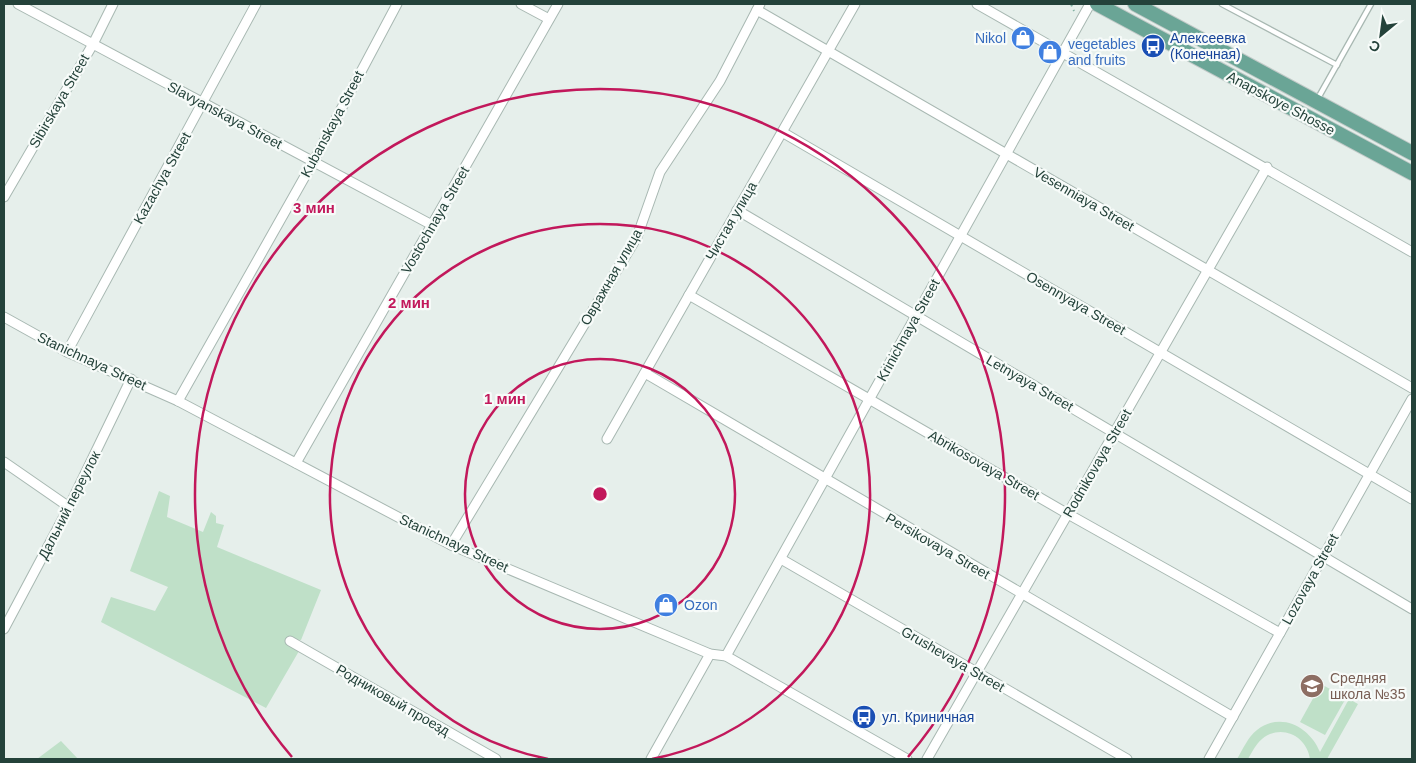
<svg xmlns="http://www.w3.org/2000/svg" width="1416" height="763" font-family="Helvetica,sans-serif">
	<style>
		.green { fill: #bfe0c8 }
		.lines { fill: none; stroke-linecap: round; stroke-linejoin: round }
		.lane-casing { stroke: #a8b8b2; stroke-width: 7 }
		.street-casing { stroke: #a8b8b2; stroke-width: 11 }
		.primary-casing { stroke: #c2cac8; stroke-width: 16 }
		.path { stroke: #86b3a5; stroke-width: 2; stroke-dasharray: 2.5 4; stroke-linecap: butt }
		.lane { stroke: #fff; stroke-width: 4.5 }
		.street { stroke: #fff; stroke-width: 9 }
		.primary { stroke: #6aa596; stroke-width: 14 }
		.ring { fill: none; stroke: #c2185b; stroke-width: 2.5 }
		.labels { text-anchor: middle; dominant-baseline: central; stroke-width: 4.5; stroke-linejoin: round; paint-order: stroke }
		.shop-label { font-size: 14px; fill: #366cbe; stroke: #f7fbf9; text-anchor: start }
		.transit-label { font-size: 14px; fill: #164399; stroke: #f7fbf9; text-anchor: start }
		.street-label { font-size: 14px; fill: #24423a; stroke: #f7fbf9 }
		.education-label { font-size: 14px; fill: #785e54; stroke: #f7fbf9; text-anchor: start }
		.centre { fill: #c2185b; stroke: #f7fbf9; stroke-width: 2.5 }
		.ring-label { font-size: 15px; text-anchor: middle; font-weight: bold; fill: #c2185b; stroke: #f7fbf9; stroke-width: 4.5; stroke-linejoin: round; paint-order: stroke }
	</style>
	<rect width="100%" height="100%" fill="#e6efeb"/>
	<g class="green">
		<path d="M159,491L170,496L167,517L203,532L211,512L216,516V523L224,525L217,547L321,590L301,640L285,639L299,651L266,708L101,622L111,597L155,611L168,587L130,571Z"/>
		<path d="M1321,684L1346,698L1325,735L1300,722Z"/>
		<path d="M1349,699L1358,704L1327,759H1310C1307,736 1281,723 1262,739C1256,744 1252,752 1248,759H1237C1243,749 1248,737 1257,730C1281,711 1310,727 1320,752Z"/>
		<path d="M61,741L78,759H37Z"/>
	</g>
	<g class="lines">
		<g class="lane-casing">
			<g id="lane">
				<path d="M1222,4L1337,65"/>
				<path d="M1317,100L1371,4"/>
			</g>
		</g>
		<g class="street-casing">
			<g id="street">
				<path d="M18,4L432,225"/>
				<path d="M521,4L549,19"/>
				<path d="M977,4L1412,252"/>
				<path d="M757,10L1412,388"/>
				<path d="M782,132L1412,499"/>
				<path d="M4,197L93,44L113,4"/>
				<path d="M737,210L1412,609"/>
				<path d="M689,295L1068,514L1280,633"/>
				<path d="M4,317L67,352L178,401L451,545L710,654L726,656L907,759"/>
				<path d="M67,352L256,4"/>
				<path d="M645,373L1233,717"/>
				<path d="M178,401L313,162L397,4"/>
				<path d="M607,439L855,4"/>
				<path d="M4,462L69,507"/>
				<path d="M296,463L558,4"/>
				<path d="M451,545L637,237L660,172L720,81L760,4"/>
				<path d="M781,559L1127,759"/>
				<path d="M4,629L69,507L131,379"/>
				<path d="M290,641L496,759"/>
				<path d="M726,656L1090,4"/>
				<path d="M651,759L710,654"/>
				<path d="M927,759L1267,167"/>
				<path d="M1209,759L1412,399"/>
			</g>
		</g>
		<g class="primary-casing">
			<g id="primary">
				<path d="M1097,4L1412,173"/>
				<path d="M1135,4L1412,153"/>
			</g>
		</g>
		<path class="path" d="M1071,4L1074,11"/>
		<use href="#lane" class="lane"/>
		<use href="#street" class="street"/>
		<use href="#primary" class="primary"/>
	</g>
	<g class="ring">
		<circle cx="600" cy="494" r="135"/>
		<path d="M548 759A270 270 0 1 1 652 759"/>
		<path d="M292 757A405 405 0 1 1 908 757"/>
	</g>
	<defs>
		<g id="shop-disc" transform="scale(1.25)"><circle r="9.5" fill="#3f7fe0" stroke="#f7fbf9"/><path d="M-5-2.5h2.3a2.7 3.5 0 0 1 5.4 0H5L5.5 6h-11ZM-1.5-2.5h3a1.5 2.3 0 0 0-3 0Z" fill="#fff"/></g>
		<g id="bus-disc" transform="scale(1.25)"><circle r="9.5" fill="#1a4fb4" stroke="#f7fbf9"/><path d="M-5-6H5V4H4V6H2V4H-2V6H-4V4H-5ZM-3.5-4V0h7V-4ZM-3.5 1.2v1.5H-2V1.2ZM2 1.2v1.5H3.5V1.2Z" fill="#fff"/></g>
		<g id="school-disc" transform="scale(1.25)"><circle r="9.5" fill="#8d6e63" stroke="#f7fbf9"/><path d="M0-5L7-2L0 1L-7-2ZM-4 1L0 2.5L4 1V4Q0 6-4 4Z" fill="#fff"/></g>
	</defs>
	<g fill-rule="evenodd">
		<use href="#shop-disc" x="1023" y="38"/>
		<use href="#bus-disc" x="1153" y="46"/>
		<use href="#shop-disc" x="1050" y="52"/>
		<use href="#shop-disc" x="666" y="605"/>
		<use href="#school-disc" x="1312" y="686"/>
		<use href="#bus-disc" x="864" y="717"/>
	</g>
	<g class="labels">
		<g class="shop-label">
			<text x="1006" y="38" text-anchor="end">Nikol</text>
			<text x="1068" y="44">vegetables<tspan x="1068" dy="16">and fruits</tspan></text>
			<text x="684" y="605">Ozon</text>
		</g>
		<g class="transit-label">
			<text x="1170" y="38">Алексеевка<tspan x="1170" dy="16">(Конечная)</tspan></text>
			<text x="882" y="717">ул. Криничная</text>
		</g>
		<g class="street-label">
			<text transform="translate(59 101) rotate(-60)">Sibirskaya Street</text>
			<text transform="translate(1281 103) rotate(28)">Anapskoye Shosse</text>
			<text transform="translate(225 115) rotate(28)">Slavyanskaya Street</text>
			<text transform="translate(332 124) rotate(-62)">Kubanskaya Street</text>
			<text transform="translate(162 178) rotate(-61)">Kazachya Street</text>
			<text transform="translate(1084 199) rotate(30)">Vesenniaya Street</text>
			<text transform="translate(435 220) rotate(-60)">Vostochnaya Street</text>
			<text transform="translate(731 221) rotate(-60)">Чистая улица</text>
			<text transform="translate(611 277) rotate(-60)">Овражная улица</text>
			<text transform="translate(1076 303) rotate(30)">Osennyaya Street</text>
			<text transform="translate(908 330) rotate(-61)">Krinichnaya Street</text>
			<text transform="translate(92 361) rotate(25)">Stanichnaya Street</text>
			<text transform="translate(1030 383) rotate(30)">Letnyaya Street</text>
			<text transform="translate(1097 463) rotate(-60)">Rodnikovaya Street</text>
			<text transform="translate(984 465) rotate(30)">Abrikosovaya Street</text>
			<text transform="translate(69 505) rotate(-63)">Дальний переулок</text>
			<text transform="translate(454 543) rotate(25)">Stanichnaya Street</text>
			<text transform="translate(938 546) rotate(30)">Persikovaya Street</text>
			<text transform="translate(1310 579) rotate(-61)">Lozovaya Street</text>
			<text transform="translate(953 659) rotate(30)">Grushevaya Street</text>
			<text transform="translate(393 700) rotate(30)">Родниковый проезд</text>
		</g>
		<g class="education-label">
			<text x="1330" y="678">Средняя<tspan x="1330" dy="16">школа №35</tspan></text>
		</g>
	</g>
	<circle cx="600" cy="494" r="8" class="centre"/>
	<g class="ring-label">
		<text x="314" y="213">3 мин</text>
		<text x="409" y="308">2 мин</text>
		<text x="505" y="404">1 мин</text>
	</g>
	<rect width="1416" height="763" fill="none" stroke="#24423a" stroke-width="10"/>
	<g transform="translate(1381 35) rotate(209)" stroke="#f7fbf9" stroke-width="4" paint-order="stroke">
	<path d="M0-4L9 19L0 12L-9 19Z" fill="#24423a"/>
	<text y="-8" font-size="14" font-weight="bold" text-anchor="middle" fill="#24423a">С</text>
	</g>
</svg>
